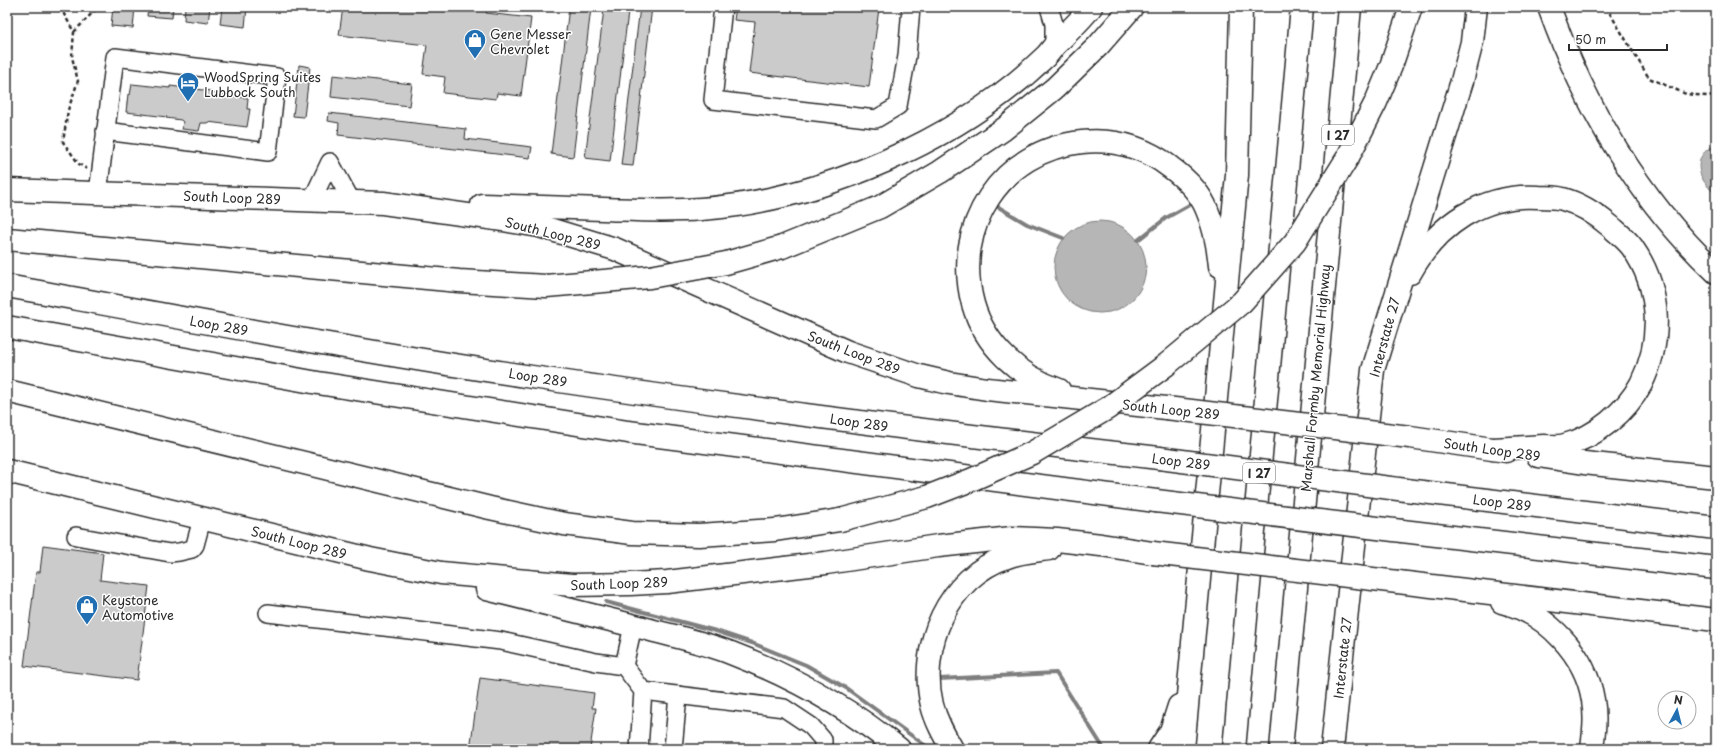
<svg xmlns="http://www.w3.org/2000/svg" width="1723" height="756" font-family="'Playpen Sans',sans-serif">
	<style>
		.water { fill: #b6b6b6; stroke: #7e7e7e }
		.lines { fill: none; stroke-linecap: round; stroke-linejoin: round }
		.stream { stroke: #7e7e7e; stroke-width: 4 }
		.building { fill: #cbcbcb; stroke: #2b2b2b }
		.minor-casing { stroke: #2b2b2b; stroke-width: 20 }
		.major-casing { stroke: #2b2b2b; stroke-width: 25 }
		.highway-casing { stroke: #2b2b2b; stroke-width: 25 }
		.path { stroke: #2b2b2b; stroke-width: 2.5; stroke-dasharray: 4 3; stroke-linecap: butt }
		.minor { stroke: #fff; stroke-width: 17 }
		.major { stroke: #fff; stroke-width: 22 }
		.highway { stroke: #fff; stroke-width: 22 }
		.major-bridge-casing { stroke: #2b2b2b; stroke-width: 25; stroke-linecap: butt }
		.highway-bridge-casing { stroke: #2b2b2b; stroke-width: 25; stroke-linecap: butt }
		.major-bridge { stroke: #fff; stroke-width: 22 }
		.highway-bridge { stroke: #fff; stroke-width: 22 }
		.labels { text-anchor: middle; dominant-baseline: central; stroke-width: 3; stroke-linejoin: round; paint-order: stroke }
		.shield { fill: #fff; stroke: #6b6b6b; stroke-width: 1 }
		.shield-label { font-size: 12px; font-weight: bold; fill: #2b2b2b }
		.poi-label { font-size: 13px; fill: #2b2b2b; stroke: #fff; text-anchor: start }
		.street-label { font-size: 13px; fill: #2b2b2b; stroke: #fff }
	</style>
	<rect width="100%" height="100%" fill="#fff"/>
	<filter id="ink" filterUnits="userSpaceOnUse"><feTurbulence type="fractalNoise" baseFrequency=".025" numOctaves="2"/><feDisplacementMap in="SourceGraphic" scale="8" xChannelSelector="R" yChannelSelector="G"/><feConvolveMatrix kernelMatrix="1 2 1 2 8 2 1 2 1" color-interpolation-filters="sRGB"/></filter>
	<g filter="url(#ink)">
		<g class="water">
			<path d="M1716,146V195C1711,190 1705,184 1702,178C1695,164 1701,149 1716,146Z"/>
			<circle cx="1100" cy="267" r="46"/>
		</g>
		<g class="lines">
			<g class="stream">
				<path d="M995,205L1027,224L1063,238"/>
				<path d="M1138,240L1166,218L1191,204"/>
				<path d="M606,602L716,631L752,643L806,665L846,688L930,749"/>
				<path d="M939,679L1056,673L1104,749"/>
			</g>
		</g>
		<g class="building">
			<path d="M113,7H135L133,28L111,26Z"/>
			<path d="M148,7H173L172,18L147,16Z"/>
			<path d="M185,7H210L208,23L184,20Z"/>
			<path d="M222,7H247L245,27L220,24Z"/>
			<path d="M343,7H487L486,13L531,18L521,96L497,93L496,99L443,93L445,77L423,74L427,45L339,35Z"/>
			<path d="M569,7L591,8L573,157L551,154Z"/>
			<path d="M640,7H652L633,166L621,165Z"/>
			<path d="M736,7L879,8L869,87L749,73L755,22L734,20Z"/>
			<path d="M604,9L628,12L610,161L585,158Z"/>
			<path d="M299,65L310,67L304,117L293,116Z"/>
			<path d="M333,75L412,84L409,106L331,97Z"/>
			<path d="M132,84L170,88V86L211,91V93L248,98L247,109H250L247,127L208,122L207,123H201L199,131L182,129L183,122L181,120L166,118L167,117L126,112L128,94L130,95Z"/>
			<path d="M329,113L466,129L465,139L532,147L530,158L338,135L339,123L328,121Z"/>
			<path d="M43,545L103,553L100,580L149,586L137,680L24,666L36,572H40Z"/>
			<path d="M480,678L594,693L592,708H596L590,749H470Z"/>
		</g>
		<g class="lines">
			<g class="minor-casing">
				<g id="minor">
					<path d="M723,7L713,100L876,119L898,106L907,56L911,7"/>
					<path d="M1049,7L1054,24V46"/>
					<path d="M98,193L115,57L277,77L268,152L105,131"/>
					<path d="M312,200L330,162L352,202"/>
					<path d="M76,536L170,553L179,552L192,549L195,545L202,519"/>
					<path d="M268,613L501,641L596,662L624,666L633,626"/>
					<path d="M624,666L643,691L639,749"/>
					<path d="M643,691L784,708L811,726L823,740V749"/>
					<path d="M673,749L678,695"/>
				</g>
			</g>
			<g class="major-casing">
				<g id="major">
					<path d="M1549,7C1584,105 1639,200 1716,272"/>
					<path d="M7,190L383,203L503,220L539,226L615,249L848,352L919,376L949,383L987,389L1166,408"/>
					<path d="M482,205C522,206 563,208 603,209C636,210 668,212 701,209C821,200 958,141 1046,56C1050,52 1053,47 1056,44C1068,32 1081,20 1091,7"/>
					<path d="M1410,273C1437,225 1483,193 1539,197C1547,197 1556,197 1563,199C1581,204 1597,215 1610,226C1618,233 1626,239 1632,247C1661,288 1663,340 1641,384C1626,412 1596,437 1565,445C1559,447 1551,446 1544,446C1527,447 1510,448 1493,449"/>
					<path d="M1059,390C1019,376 985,346 973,304C952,227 1001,150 1082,142C1114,139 1144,147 1170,167C1185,178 1200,192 1207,210C1215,228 1218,246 1220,266"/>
					<path d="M1410,437L1506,451"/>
					<path d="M1538,456L1584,463L1716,477"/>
					<path d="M7,471L370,559L441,573L572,585L630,584L667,582L826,563L938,546L1012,538L1057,540L1101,545L1153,553"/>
					<path d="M1398,582L1716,620"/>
					<path d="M487,589C539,602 591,615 643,628C672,636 703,642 731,653C791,676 849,708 899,749"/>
					<path d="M1502,602C1547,613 1586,655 1593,700C1596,717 1594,733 1592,749"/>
					<path d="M952,749C944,735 936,721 932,705C918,647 948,576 1007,557C1020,552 1035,551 1049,549"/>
					<path d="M1159,749L1171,731L1179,706"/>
					<path d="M1183,749L1237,175L1241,7"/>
					<path d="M1332,749L1373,370L1462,81L1472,42L1476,7"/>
				</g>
			</g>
			<g class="highway-casing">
				<g id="highway">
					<path d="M7,239L459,281L546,286"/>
					<path d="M782,247L880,207L940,172L1004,129L1055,88L1098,46L1132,7"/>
					<path d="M7,286C182,318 356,351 532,377C740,408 949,434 1159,458"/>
					<path d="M7,327L318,383L628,432L1156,501"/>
					<path d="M7,391L490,508L564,524L632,533L699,535L775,530L840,520"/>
					<path d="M1406,490L1716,528"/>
					<path d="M1402,531L1716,568"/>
					<path d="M1234,749L1302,7"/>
					<path d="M1281,749L1350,7"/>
				</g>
			</g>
			<g class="path">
				<path d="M60,7L74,32L72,57L78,81L68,110L63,142L79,164L87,169"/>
				<path d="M1606,7L1649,78L1686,94L1716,97"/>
				<path d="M74,32L95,10L96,7"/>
			</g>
			<use href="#minor" class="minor"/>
			<use href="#major" class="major"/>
			<use href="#highway" class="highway"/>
			<g class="major-bridge-casing">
				<g id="major-bridge">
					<path d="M1166,408L1410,437"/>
					<path d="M1153,553L1398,582"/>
				</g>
			</g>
			<g class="highway-bridge-casing">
				<g id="highway-bridge">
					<path d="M546,286L650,277L726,263L782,247"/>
					<path d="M1159,458L1406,490"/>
					<path d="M1156,501L1402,531"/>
					<path d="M840,520L927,497L971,480L1032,453L1108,408L1166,365L1242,302L1295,242L1348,157L1376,102L1391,66L1411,7"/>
				</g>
			</g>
			<use href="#major-bridge" class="major-bridge"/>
			<use href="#highway-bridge" class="highway-bridge"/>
		</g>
	</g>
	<defs>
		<g id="shop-pin" transform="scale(1.15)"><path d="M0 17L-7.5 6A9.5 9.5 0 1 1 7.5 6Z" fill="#1f6fb2" stroke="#fff"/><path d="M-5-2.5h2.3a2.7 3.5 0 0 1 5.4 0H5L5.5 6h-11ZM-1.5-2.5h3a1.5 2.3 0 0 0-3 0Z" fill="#fff"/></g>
		<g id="hotel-pin" transform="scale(1.15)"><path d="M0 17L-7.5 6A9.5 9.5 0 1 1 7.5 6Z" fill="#1f6fb2" stroke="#fff"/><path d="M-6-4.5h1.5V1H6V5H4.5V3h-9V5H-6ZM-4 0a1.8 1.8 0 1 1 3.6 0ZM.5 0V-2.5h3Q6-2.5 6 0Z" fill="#fff"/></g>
	</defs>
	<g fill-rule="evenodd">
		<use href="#shop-pin" x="475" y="40"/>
		<use href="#hotel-pin" x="188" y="83"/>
		<use href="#shop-pin" x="87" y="606"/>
	</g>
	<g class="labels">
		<g class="shield">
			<rect x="1322" y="125" width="32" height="20" rx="3"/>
			<rect x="1243" y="463" width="32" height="20" rx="3"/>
		</g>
		<g class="shield-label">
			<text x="1338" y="135">I 27</text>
			<text x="1259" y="473">I 27</text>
		</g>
		<g class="poi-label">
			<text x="490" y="33">Gene Messer<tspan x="490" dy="15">Chevrolet</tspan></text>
			<text x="204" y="76">WoodSpring Suites<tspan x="204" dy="15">Lubbock South</tspan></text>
			<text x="102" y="599">Keystone<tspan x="102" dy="15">Automotive</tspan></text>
		</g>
		<g class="street-label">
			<text transform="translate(232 197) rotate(2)">South Loop 289</text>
			<text transform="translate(553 233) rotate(14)">South Loop 289</text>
			<text transform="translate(219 325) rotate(10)">Loop 289</text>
			<text transform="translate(1384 337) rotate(-75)">Interstate 27</text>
			<text transform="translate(854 352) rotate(21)">South Loop 289</text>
			<text transform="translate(538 377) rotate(9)">Loop 289</text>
			<text transform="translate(1315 378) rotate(-85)">Marshall Formby Memorial Highway</text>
			<text transform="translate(1171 409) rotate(6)">South Loop 289</text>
			<text transform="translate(859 422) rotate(8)">Loop 289</text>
			<text transform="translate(1492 449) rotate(8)">South Loop 289</text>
			<text transform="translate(1181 461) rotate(7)">Loop 289</text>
			<text transform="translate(1502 502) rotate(7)">Loop 289</text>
			<text transform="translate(299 542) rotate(14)">South Loop 289</text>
			<text transform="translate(619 583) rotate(-2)">South Loop 289</text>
			<text transform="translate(1342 658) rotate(-84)">Interstate 27</text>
		</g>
	</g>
	<rect width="1723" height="756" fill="none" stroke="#fff" stroke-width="24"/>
	<rect x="12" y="12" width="1699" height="732" fill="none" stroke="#2b2b2b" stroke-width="1.5" filter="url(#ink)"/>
	<g transform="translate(1677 710) rotate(7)"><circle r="19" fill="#ffffff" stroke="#aaaaaa"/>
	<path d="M0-3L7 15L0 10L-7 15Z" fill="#1f6fb2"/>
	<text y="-6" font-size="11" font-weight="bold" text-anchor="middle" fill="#2b2b2b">N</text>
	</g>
	<path d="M1569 44v6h98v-6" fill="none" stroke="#2b2b2b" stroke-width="2"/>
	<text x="1575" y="44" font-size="12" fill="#2b2b2b" stroke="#ffffff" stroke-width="3" paint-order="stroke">50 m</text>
</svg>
